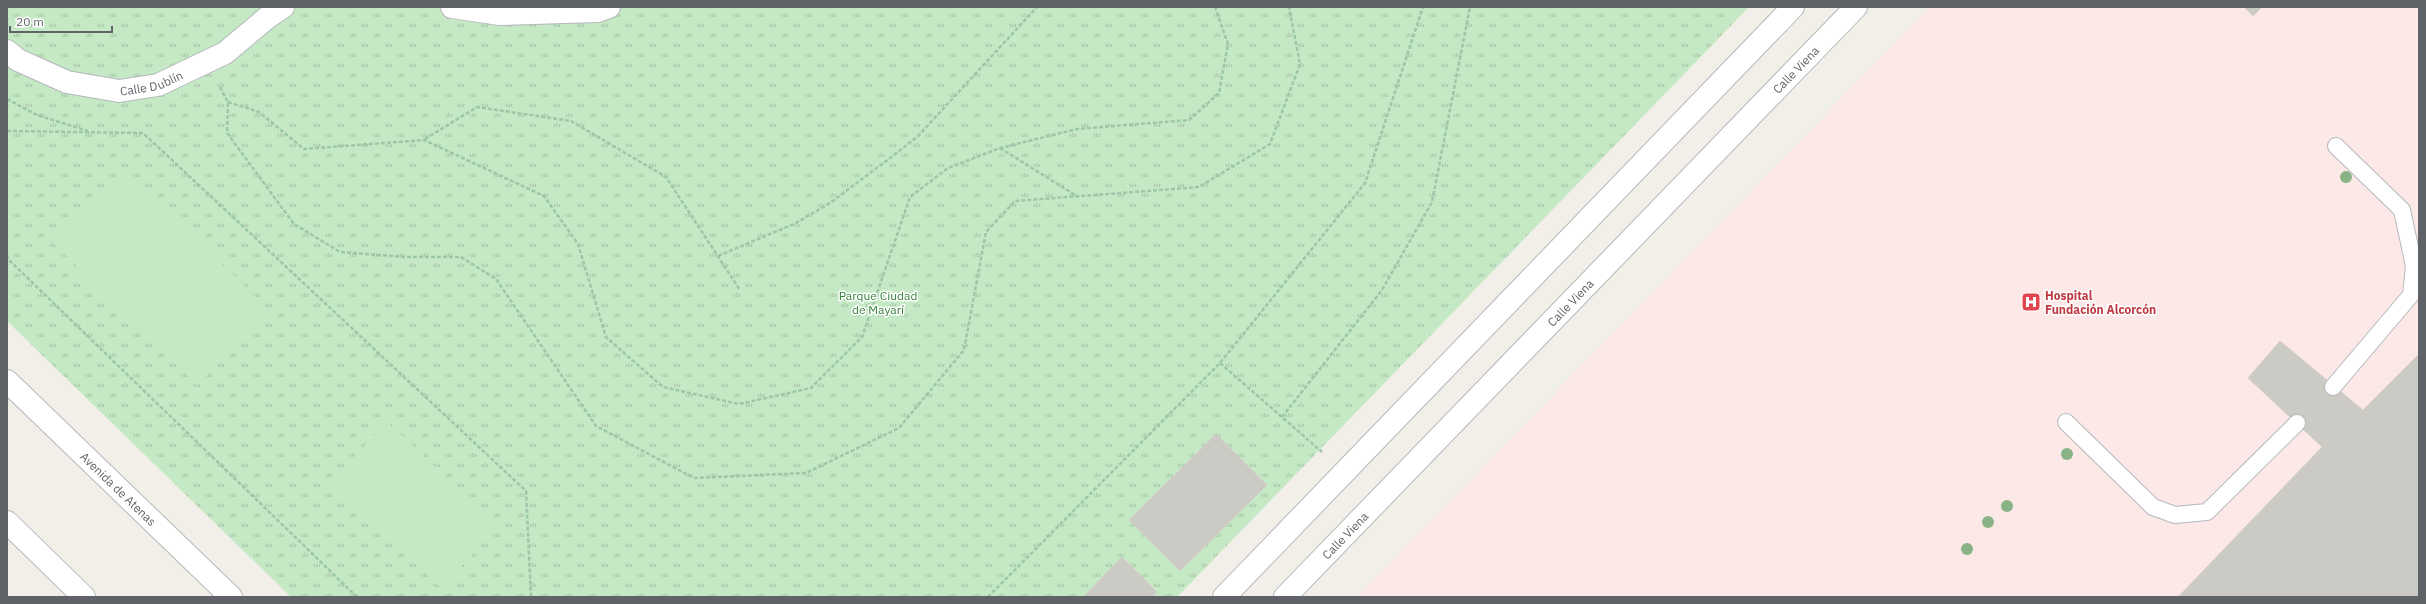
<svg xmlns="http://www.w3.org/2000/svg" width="2426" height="604" font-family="'IBM Plex Sans',sans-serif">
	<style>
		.medical { fill: #fce8e6 }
		.grass { fill: url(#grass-tufts) }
		.pitch { fill: #c5e8c5 }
		.building { fill: #cccac5; stroke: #d6d1c6 }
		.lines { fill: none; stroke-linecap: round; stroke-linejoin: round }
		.service-casing { stroke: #b5b8bc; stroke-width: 18 }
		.minor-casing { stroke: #b5b8bc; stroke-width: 24 }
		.tertiary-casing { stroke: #b5b8bc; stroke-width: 24 }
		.path { stroke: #9cc7a9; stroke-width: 2.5; stroke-dasharray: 4 2; stroke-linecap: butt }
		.service { stroke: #fff; stroke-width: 16 }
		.minor { stroke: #fff; stroke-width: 22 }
		.tertiary { stroke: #fff; stroke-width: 22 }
		.tree { fill: #89b387 }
		.labels { text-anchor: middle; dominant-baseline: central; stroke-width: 3; stroke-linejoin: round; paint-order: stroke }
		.street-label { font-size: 12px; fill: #5f6368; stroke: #fff }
		.park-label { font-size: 12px; fill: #348238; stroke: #fff }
		.health-label { font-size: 12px; font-weight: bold; fill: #be3a42; stroke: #fff; text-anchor: start }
	</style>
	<defs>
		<pattern id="grass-tufts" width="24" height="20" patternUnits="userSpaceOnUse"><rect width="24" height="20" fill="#c5e8c5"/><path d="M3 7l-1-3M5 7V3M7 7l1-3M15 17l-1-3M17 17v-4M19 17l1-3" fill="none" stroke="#a3c0a4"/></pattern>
	</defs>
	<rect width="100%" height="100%" fill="#f1efe8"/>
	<path class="medical" d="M1930,7H2419V597H1357Z"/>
	<path class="grass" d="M7,7H1749L1177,597H291L7,321Z"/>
	<g class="pitch">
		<path d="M124,168L270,311L197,385L51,241Z"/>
		<path d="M387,422L499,526L441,588L329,483Z"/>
	</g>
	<g class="building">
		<path d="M2244,7H2262L2253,16Z"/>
		<path d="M2280,341L2363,410L2419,354V597H2178L2322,447L2248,378Z"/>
		<path d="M1216,434L1267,485L1180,571L1129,520Z"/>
		<path d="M1122,557L1157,592L1152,597H1083Z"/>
	</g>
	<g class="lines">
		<g class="service-casing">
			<g id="service">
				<path d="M2333,387L2411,295L2414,266L2402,210L2336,146"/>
				<path d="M2066,422L2153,507L2175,515L2207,512L2297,423"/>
			</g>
		</g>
		<g class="minor-casing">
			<g id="minor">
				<path d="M452,7L500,14L598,11L609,7"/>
				<path id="s1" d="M7,51L18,60L67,82L119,91L158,85L225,53L268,17L283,7"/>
				<path d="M1224,597L1793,7"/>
				<path id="s2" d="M1285,597L1856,7"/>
			</g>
		</g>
		<g class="tertiary-casing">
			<g id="tertiary">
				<path id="s3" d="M7,381L231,597"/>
				<path d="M7,522L84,597"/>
			</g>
		</g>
		<g class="path">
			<path d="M220,87L228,102L227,133L294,224L340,252L405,257H461L496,279L596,426L694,478L806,473L899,428L964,350L986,232L1015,201L1199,187L1270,144L1300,64L1289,7"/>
			<path d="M7,99L37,115L88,131"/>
			<path d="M228,102L259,112L304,149L424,140L544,196L578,244L606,337L663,387L739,404L811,388L862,337L910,197L948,168L1000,148L1077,129L1189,120L1219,93L1228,44L1215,7"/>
			<path d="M7,131L143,133L526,491L531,597"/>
			<path d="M425,139L477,107L571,121L666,177L740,290"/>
			<path d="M1000,148L1075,195"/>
			<path d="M7,255L8,259L357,597"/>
			<path d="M718,256L796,223L830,203L894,155L918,136L1037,7"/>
			<path d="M1220,363L1322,452"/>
			<path d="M1282,417L1382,290L1432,202L1470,7"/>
			<path d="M988,597L1220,363L1365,183L1423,7"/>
		</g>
		<use href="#service" class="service"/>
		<use href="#minor" class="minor"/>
		<use href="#tertiary" class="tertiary"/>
	</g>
	<g class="tree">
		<circle cx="2346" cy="177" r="6"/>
		<circle cx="2067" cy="454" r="6"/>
		<circle cx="2007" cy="506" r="6"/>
		<circle cx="1988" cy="522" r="6"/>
		<circle cx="1967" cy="549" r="6"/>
	</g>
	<defs>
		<g id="hospital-square" transform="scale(1)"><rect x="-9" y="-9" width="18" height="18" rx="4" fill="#e0444e" stroke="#fff"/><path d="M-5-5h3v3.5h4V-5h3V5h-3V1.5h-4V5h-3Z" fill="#fff"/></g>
	</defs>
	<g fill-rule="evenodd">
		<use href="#hospital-square" x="2031" y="302"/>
	</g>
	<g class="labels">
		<g class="street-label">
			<text stroke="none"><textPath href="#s2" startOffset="734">Calle Viena</textPath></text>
			<text stroke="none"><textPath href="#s1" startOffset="154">Calle Dublín</textPath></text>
			<text stroke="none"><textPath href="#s2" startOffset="410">Calle Viena</textPath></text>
			<text stroke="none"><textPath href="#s3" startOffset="155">Avenida de Atenas</textPath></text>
			<text stroke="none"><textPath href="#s2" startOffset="86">Calle Viena</textPath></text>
		</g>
		<g class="park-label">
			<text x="878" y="295">Parque Ciudad<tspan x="878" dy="14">de Mayarí</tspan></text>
		</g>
		<g class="health-label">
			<text x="2045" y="295">Hospital<tspan x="2045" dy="14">Fundación Alcorcón</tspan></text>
		</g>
	</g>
	<rect width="2426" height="604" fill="none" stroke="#5f6368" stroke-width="16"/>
	<path d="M10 26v6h102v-6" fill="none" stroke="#5f6368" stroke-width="2"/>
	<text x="16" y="26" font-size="12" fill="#5f6368" stroke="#ffffff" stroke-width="3" paint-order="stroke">20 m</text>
</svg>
